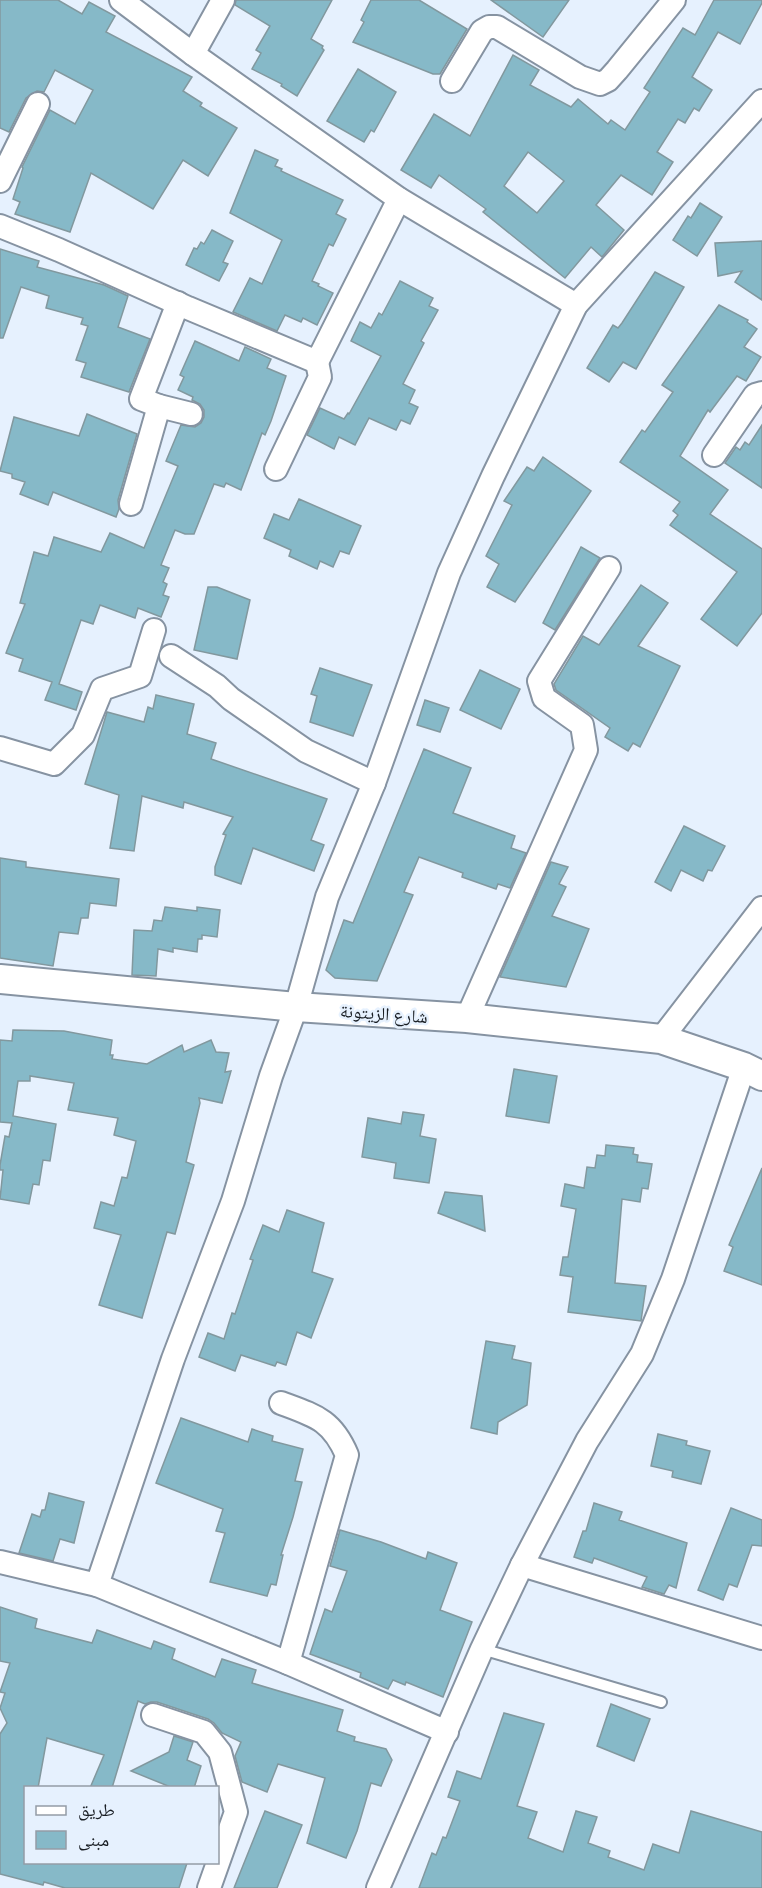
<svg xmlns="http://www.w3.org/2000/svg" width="762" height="1888" font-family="'Exo 2','Noto Naskh Arabic',sans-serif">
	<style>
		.building { fill: #86b9c8; stroke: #82989e; stroke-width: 1.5; fill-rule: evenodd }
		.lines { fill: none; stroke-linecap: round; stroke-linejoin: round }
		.service-casing { stroke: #8693a2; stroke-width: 14 }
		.minor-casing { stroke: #8693a2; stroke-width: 26 }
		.tertiary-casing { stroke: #8693a2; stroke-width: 32 }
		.service { stroke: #fff; stroke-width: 10 }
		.minor { stroke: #fff; stroke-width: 22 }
		.tertiary { stroke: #fff; stroke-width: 28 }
		.labels { text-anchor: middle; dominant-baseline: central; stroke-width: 5; stroke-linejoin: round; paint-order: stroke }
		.street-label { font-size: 18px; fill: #181d23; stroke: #e6f1fe }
	</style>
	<rect width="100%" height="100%" fill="#e6f1fe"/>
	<g class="building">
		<path d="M0,0H58L82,14L89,2L115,16L106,32L192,77L183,91L202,103L200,106L237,128L208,176L183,160L153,209L91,173L70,232L15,214L20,202L13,199L23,168L22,167L50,110L75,124L93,90L55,70L44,92L37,91L26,98L9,132L0,128Z"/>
		<path d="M236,0H332L311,39L323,46L322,48L324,50L297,96L281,86L282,84L252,69L261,53L256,50L270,26L235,5Z"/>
		<path d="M371,0H419L467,29L440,74H433L353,42L364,22L361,20Z"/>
		<path d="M491,0H569L543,37Z"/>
		<path d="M714,0H762V3L740,44L718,32L692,77L712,90L699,111L694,108L685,123L678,119L657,152L673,162L652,195L621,175L596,205L624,230L602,257L591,247L565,278L483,212L486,209L439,175L431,188L401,170L434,114L470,136L513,55L539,70L530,85L571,107L578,99L608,124L611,120L625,130L650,92L644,88L683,28L695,35ZM528,152L564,181L537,213L504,186Z"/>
		<path d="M358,69L396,92L374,132L371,130L364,142L327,121Z"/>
		<path d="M255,150L278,160L275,166L282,169L281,171L343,200L336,214L346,219L333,246L329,244L312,281L319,284L318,286L333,293L317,325L303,318L301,322L285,315L277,331L233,312L250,278L262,284L282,240L230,213Z"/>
		<path d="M700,203L722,217L697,256L673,240L688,216L691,218Z"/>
		<path d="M212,230L233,241L223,262L228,264L219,281L186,265L194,248L197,249L201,242L204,244Z"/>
		<path d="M762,241V300L735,282L742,271L718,276L715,243Z"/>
		<path d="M0,249L39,261L37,267L104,285L128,296L118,327L150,339L129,392L81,377L86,363L76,360L88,326L81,324L83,318L46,308L49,296L21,287L3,338H0Z"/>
		<path d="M655,272L684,287L636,369L623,362L609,382L587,368L613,325L618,328L622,323Z"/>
		<path d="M400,281L433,298L429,306L438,310L421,341L424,343L403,384L415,390L409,403L418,407L410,424L401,420L396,430L369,418L355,445L339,437L334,449L307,435L320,408L344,419L348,413L349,414L381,356L351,341L360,322L371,328L379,313L382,315Z"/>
		<path d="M719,305L748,320L747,322L757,329L744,347L761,357L746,381L737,376L710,412L708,410L680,456L728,490L710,514L762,549V613L737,646L701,619L737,572L670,525L678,515L673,511L680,502L620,462L642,430L645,432L673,392L662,385Z"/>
		<path d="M195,341L239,361L245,347L271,359L267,368L286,376L271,421L265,435L262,433L241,490L226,483L224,487L214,484L194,534H185L175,530L161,565L169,568L163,582L167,584L163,595L169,597L161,617L138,608L135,618L100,605L93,624L81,620L59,684L82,692L76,710L45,700L52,682L19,671L23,659L6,653L25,604L20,603L34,552L48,556L54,537L101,552L110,533L144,548L178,466L166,461L181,425L195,427L201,423L204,417V410L200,404L192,400L193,397L178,390L184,377L180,375Z"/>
		<path d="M87,414L137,434L118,500L119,509L116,517L53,492L48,505L20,494L25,482L12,478V474L0,471L14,417L79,436Z"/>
		<path d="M762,425V488L725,463L736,447L740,450L745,442L749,445Z"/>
		<path d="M543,457L591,491L515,602L487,587L499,564L486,556L512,505L504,501L527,467L534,471Z"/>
		<path d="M299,499L361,526L349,554L340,551L333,567L320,561L317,569L289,556L291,550L264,538L274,514L289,520Z"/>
		<path d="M581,547L600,558L555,630L543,623Z"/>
		<path d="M641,585L668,603L638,646L680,666L640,747L633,743L628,751L605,737L610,728L556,690L554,684L583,636L599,645Z"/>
		<path d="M208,587H217L250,600L237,659L194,650Z"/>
		<path d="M320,668L372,685L353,736L310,722L317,696L311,694Z"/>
		<path d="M480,670L520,689L501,729L460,710Z"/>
		<path d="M156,695L194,704L187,734L216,743L211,759L214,760L327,799L311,840L324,845L314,871L253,848L241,884L215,875V867L226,835L223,834L233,817L184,802L183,808L142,796L134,851L110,848L119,795L85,784L107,712L144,722L148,707L153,709Z"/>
		<path d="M425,700L449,708L440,732L417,725Z"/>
		<path d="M424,749L471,768L453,813L515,836L511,848L526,853L510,888L498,884L496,889L462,877L463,873L419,857L404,892L413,895L377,981L335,978L326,970L344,920L353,923Z"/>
		<path d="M684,826L725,846L712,871L708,870L703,881L681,870L671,891L655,882Z"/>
		<path d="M0,858L26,862V867L119,879L116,906L90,903L88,918H81L78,934L59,932L53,966L0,958Z"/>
		<path d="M551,862L568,867L559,884L566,887L552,916L589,929L566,987L500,977Z"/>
		<path d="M165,907L197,911V907L220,910L217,937L202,935V939H198L197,952L173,948V952L158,949L156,976L132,975L134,930L152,931L154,920L162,921Z"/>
		<path d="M13,1030L64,1031L112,1040L110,1055H113L112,1059L147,1064L182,1045L184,1052L211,1040L216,1052L229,1053L225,1072L231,1071L222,1103L199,1098L200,1103L186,1162L194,1165L175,1234L167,1232L142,1318L99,1305L121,1235L94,1228L101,1202L114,1206L122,1177L127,1178L136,1141L114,1135L118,1118L68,1110L74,1083L30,1076V1081H18L13,1116L56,1124L50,1161L43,1160L39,1185L33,1184L29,1204L0,1199L3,1170H0V1165L5,1136L9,1137L12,1123L0,1122V1040L12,1041Z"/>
		<path d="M514,1069L557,1076L549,1123L506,1116Z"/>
		<path d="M403,1112L424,1115L420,1136L436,1139L429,1183L394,1178L396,1163L362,1157L368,1118L401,1124Z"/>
		<path d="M606,1145L634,1148L633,1154L638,1155L637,1162L652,1164L648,1189L642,1188L640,1202L622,1199L615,1283L646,1286L641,1321L568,1312L573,1277L560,1275L563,1257H568L576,1209L561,1206L565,1184L584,1188L587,1167L595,1168L597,1155L605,1156Z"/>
		<path d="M762,1168V1285L724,1271L733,1247L729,1245Z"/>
		<path d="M445,1192L482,1196L485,1231L438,1213Z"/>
		<path d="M287,1210L324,1223L312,1272L333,1279L311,1338L297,1332L286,1365L277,1362L275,1366L241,1355L235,1371L199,1357L208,1333L224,1339L232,1313L235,1314L253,1260L250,1259L263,1225L279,1232Z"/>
		<path d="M486,1341L515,1346L512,1359L531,1363L527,1405L498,1422L497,1434L471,1428Z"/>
		<path d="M181,1418L248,1442L252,1429L273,1436L272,1441L303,1449L295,1481L302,1482L293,1517L281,1555H283L276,1585L271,1584L267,1596L210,1582L225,1533L216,1531L223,1509L156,1483Z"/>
		<path d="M658,1434L687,1441L686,1445L710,1451L701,1484L672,1477L673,1471L651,1466Z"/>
		<path d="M49,1493L84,1502L74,1543L60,1539L53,1561L19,1553L32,1514L40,1517L42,1510H45Z"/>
		<path d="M594,1503L622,1512L619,1520L687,1543L676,1588L669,1585L664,1594L642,1587L647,1577L594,1558L592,1563L574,1557L583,1531H586Z"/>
		<path d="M731,1508L762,1520V1546L752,1545L737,1587L729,1584L723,1600L698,1590Z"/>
		<path d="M340,1530L381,1542L426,1559L428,1552L457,1563L440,1610L472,1622L443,1697L406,1682L405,1685L393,1680L388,1689L360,1677L361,1673L310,1654L325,1609L332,1612L347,1571L330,1566Z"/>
		<path d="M0,1607L37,1619L35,1628L92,1643L97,1630L151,1649L154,1641L175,1649L172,1659L215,1677L222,1659L256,1670L252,1683L343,1710L337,1731L355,1737L354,1741L386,1749L392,1760L381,1786L371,1783L357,1831L346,1858L307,1843L325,1778L278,1764L267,1792L242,1782L235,1756L241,1742L222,1733L214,1723L208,1719L157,1702H151L145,1704L138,1701L112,1788H90L104,1755L47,1738L38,1788H26V1863H187L179,1888H65L44,1882L43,1885L0,1874V1734L7,1723L0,1708L5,1693L0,1692L10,1663L0,1661Z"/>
		<path d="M611,1704L650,1719L634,1761L597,1746Z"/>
		<path d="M504,1713L544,1724L517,1806L537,1812L528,1838L563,1852L576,1811L597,1817L588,1843L610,1851L608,1857L644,1870L653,1844L679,1853L691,1811L762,1832V1888H419L432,1853L436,1855L443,1837L446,1838L460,1801L448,1797L457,1771L481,1779Z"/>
		<path d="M174,1736L193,1742L187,1760L201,1766L194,1788H173L131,1771L169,1752Z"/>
		<path d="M265,1811L302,1825L277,1888H234Z"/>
	</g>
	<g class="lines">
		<g class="service-casing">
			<path id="service" d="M482,1649L661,1702"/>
		</g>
		<g class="minor-casing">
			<g id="minor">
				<path d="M121,0L193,54L399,199L576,305"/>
				<path d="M193,54L223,0"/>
				<path d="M452,81L482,31L489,27H497L580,77L600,84L608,80L617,70L674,0"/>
				<path d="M0,181L38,104"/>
				<path d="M0,226L59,250L188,308L317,362L399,199"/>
				<path d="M159,406L191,414"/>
				<path d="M714,455L755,395L762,393"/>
				<path d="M276,469L320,377L317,362"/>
				<path d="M131,504L159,406L141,399L178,303"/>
				<path d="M171,656L217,686L231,699L306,751L374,783"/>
				<path d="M0,748L54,764L83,735L102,689L140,676L154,630"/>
				<path d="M467,1018L586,750L582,725L544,698L539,681L609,568"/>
				<path d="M661,1039L762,908"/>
				<path d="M281,1403C316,1416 332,1420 347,1455L288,1663"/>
				<path d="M0,1562L97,1585L173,1359L233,1201L271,1076L296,1007L327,897L374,783L449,573L493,476L576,305L762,101"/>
				<path d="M522,1565L762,1638"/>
				<path d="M97,1585L288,1663L447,1732"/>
				<path d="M153,1715L204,1732L220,1752L236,1812L209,1888"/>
				<path d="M378,1888L482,1649L522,1565L587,1441L642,1354L673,1279L744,1067"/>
			</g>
		</g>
		<g class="tertiary-casing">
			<path id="tertiary" d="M0,979L296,1007L467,1018L661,1039L744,1067L762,1076"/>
		</g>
		<use href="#service" class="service"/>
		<use href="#minor" class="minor"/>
		<use href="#tertiary" class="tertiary"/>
	</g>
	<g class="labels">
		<g class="street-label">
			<text transform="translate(384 1013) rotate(4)">شارع الزيتونة</text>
		</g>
	</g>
	<rect x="24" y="1786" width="195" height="78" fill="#e6f1fe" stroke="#949ca6" stroke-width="1.5"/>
	<rect x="36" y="1806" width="30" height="9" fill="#ffffff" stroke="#949ca6" stroke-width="1.5"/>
	<text x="78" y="1816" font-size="18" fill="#181d23">طريق</text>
	<rect x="36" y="1831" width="30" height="18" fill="#86b9c8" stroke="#949ca6" stroke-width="1.5"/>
	<text x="78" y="1846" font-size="18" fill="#181d23">مبنى</text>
</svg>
